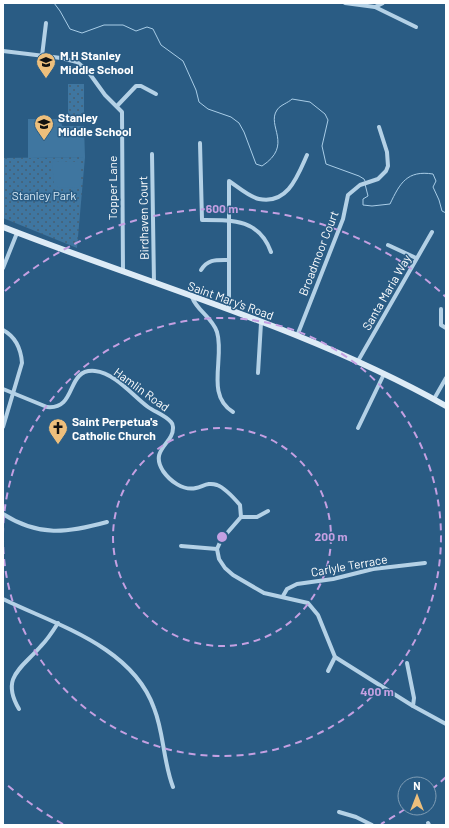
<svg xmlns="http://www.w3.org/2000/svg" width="449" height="828" font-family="Barlow,sans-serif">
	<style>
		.park { fill: url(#park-dots) }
		.pitch { fill: #3f76a0 }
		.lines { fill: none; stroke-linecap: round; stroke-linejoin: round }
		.stream { stroke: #a9cde7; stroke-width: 1 }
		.street { stroke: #b4d1e6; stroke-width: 4 }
		.secondary { stroke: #ddebf6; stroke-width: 6 }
		.ring { fill: none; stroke: #c4a0e2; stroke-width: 2; stroke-dasharray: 7 5 }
		.labels { text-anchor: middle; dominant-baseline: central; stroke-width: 3; stroke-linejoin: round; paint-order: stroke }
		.poi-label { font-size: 12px; font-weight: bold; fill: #fff; stroke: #2a5c84; text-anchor: start }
		.street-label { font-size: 12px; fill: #fff; stroke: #2a5c84 }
		.park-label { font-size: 12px; fill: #d7e9f5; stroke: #2a5c84 }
		.centre { fill: #c4a0e2; stroke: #2a5c84; stroke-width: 2 }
		.ring-label { font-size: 12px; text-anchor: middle; font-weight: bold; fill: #c4a0e2; stroke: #2a5c84; stroke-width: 3; stroke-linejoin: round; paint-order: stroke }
	</style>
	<defs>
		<pattern id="park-dots" width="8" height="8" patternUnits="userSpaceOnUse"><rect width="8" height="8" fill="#3f76a0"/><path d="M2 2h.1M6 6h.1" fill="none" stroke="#465f72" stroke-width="1.8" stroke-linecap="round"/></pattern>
	</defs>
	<rect width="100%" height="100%" fill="#2a5c84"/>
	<g class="park">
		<rect x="68" y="84" width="16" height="39"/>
		<path d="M85,157L77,248L3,218V158Z"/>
	</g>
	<g class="pitch">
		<path d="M28,119H61L62,126H84L85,157L28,158Z"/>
		<path d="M52,161L79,162V187L61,188L54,186Z"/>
	</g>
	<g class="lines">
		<g class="stream">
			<path d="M54,3L60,11L70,29L82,33L104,25H123L136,31L147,27L153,29L161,45L183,61L196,90L199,102L208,109L231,117L239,123L244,132L256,164L262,166C294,145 266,126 277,110C280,105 288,103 292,99L310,102L325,114L328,120L322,146L326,164L359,176L364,179L365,181"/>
			<path d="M365,184L368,196L363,199V205L372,206L390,204C400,183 407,170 433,174L436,181L433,187L439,200L442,211L446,213"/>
		</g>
		<g class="street">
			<path d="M345,3L375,7L383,3"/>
			<path d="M375,7L416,27"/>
			<path d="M3,51L61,58L77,62L87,70L105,95L122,112L123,272"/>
			<path d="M42,56L46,23"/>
			<path d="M117,106L136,86H141L156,94"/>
			<path d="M200,143L202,220C233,220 259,219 271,252"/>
			<path d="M152,154L154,283"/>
			<path d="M388,245L416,258"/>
			<path d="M3,268L17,233"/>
			<path d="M201,270C208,259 216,260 228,260"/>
			<path d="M192,297C197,311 212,317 217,332C225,358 205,395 233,412"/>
			<path d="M441,309V325L446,328"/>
			<path d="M229,310V181C238,187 249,197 259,199C288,205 298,175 307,155"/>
			<path d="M3,330C16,337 21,349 22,363L3,427"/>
			<path d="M297,336L343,219L348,195L360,185L378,179L386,171L388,166L387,152L379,127"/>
			<path d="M358,361L432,232"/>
			<path d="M258,373L261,323"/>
			<path d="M3,389L47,407C78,410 65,368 95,371C115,373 133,396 148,407C155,412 165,415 171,422C172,423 173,426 173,427C174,444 149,449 163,471C170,481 183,491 196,488C204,486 208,482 217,485C225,488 234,498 240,505L241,517L221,540L217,549L219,559L225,568L233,575L264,593L308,603L318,615L335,657L413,706L446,724"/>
			<path d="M434,399L446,378"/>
			<path d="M358,428L384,374"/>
			<path d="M3,514C39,537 67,533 107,522"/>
			<path d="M241,517H257L268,511"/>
			<path d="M181,546L217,549"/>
			<path d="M283,596L287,589L297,584L333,579L373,569L425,563"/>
			<path d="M3,599C56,625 132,646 154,708C164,733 163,761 173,787"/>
			<path d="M407,663L414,698L413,706"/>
			<path d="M328,671L335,657"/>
			<path d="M19,709C0,677 22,668 41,646C48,639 53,631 58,623"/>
			<path d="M339,812L356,817L372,825"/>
			<path d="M428,823L429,825"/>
		</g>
		<path class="secondary" d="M3,227C151,285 307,328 446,406"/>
	</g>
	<g class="ring">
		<circle cx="222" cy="537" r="109"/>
		<path d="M3 535A219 219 0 1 1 3 539"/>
		<path d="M446 777A328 328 0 0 1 431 790M405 809A328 328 0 0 1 381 824M63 824A328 328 0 0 1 5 783M5 291A328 328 0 0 1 446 297"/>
	</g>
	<defs>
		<g id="school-pin" transform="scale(1)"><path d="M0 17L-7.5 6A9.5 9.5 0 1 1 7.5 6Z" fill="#edbf7c" stroke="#2a5c84"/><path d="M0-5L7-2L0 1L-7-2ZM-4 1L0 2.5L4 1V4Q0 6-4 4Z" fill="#111"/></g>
		<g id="church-pin" transform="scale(1)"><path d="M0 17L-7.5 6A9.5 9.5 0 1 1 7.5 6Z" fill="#edbf7c" stroke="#2a5c84"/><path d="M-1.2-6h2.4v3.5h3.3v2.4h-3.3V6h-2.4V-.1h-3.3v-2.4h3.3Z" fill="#111"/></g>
	</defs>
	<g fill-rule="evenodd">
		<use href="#school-pin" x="46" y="62"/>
		<use href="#school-pin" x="44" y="124"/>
		<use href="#church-pin" x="58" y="428"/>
	</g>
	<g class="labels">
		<g class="poi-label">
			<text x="60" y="55">M H Stanley<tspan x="60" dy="14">Middle School</tspan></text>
			<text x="58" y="117">Stanley<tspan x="58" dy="14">Middle School</tspan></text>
			<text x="72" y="421">Saint Perpetua's<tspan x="72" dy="14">Catholic Church</tspan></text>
		</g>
		<g class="street-label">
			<text transform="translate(112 188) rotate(-90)">Topper Lane</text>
			<text transform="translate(143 218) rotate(-91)">Birdhaven Court</text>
			<text transform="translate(318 253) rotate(-69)">Broadmoor Court</text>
			<text transform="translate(386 292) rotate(-60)">Santa Maria Way</text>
			<text transform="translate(231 300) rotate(20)">Saint Mary's Road</text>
			<text transform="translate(142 389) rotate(36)">Hamlin Road</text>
			<text transform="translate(349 565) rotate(-10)">Carlyle Terrace</text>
		</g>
		<g class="park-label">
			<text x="44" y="195">Stanley Park</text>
		</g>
	</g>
	<circle cx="222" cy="537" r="6" class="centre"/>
	<g class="ring-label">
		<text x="222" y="213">600 m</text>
		<text x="331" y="541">200 m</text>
		<text x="377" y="696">400 m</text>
	</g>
	<rect width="449" height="828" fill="none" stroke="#ffffff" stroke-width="8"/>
	<g transform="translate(417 796)"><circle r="19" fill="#2a5c84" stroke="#7f9db5"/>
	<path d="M0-3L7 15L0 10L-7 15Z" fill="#edbf7c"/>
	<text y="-6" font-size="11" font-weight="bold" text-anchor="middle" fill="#ffffff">N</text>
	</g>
</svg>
